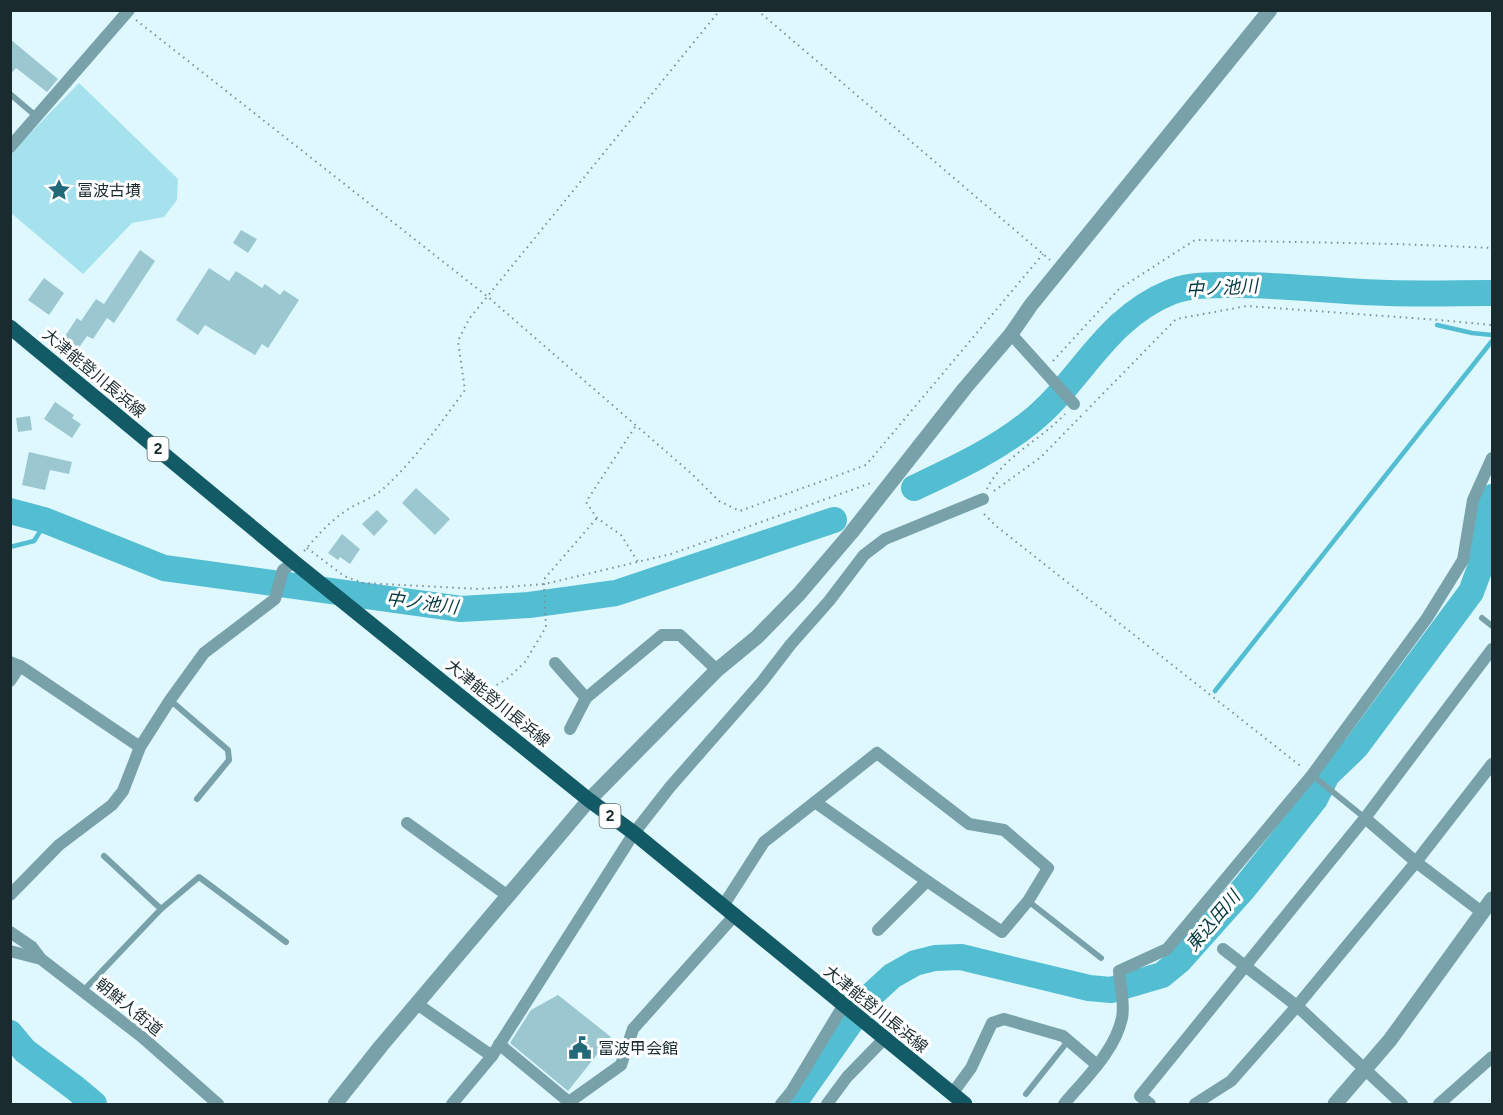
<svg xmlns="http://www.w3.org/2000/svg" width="1503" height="1115" font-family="Figtree,'Noto Sans JP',sans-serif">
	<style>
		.green { fill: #a6e1ee }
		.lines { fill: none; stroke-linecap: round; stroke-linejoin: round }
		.stream { stroke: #53bdd2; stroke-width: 4.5 }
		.river { stroke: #53bdd2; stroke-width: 26 }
		.building { fill: #9bc7d1 }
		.path { stroke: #7a9095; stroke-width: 2; stroke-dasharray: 1.5 4.5; stroke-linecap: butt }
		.service { stroke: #79a1aa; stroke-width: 6 }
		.minor { stroke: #79a1aa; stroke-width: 12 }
		.tertiary { stroke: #79a1aa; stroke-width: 15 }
		.primary { stroke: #135a67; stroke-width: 15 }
		.labels { text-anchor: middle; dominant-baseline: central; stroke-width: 6; stroke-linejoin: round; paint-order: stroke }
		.shield { fill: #fff; stroke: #5e6b6d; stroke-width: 1.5 }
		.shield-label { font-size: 15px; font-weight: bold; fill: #192b2f }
		.poi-label { font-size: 16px; fill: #192b2f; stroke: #fff; text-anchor: start }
		.street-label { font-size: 16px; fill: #192b2f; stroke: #fff }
		.water-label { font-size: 18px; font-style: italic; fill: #063a43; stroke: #fff }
	</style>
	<rect width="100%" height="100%" fill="#def8fe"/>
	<path class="green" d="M79,83L178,179L177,200L164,217L132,223L83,274L11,213L10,154Z"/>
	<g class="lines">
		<g class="stream">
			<path d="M1437,325L1472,333L1492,335"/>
			<path d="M10,547L34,541L41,530L44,520"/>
			<path d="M1215,691L1492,341"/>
		</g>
		<g class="river">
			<path d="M914,488C954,469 994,451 1029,423C1081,382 1104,319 1171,292C1191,284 1216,285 1238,285C1288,285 1338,292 1388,293C1423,294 1458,293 1492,293"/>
			<path d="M10,511L44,520L164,568L461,609L529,605L616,593L834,520"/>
			<path d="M10,1033L25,1051L75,1088L94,1104"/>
			<path d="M793,1104L867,999L892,976L915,963L935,958L961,957L1089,988L1111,990L1162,975L1179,961L1245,887L1315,799L1327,775L1356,747L1471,592L1480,568L1487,511L1492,497"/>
		</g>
	</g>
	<g class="building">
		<path d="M10,39L58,79L47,92L16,68L10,75Z"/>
		<path d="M241,230L257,239L248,253L233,243Z"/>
		<path d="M140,250L155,261L114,323L107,318L93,339L87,336L76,352L61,342L77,318L81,321L96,299L104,304Z"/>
		<path d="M209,268L229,281L236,271L262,288L265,284L280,295L284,290L299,300L268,348L262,344L255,355L205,325L198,335L176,320Z"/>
		<path d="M44,278L64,293L49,315L28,300Z"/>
		<path d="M55,402L74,415L72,418L81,424L72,438L44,419Z"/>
		<path d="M30,416L32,430L18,432L16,418Z"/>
		<path d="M29,452L72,462L69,474L50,470L45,490L22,485Z"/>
		<path d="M416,488L450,519L435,535L402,503Z"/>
		<path d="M377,510L388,521L374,536L362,524Z"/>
		<path d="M342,534L360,549L350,564L340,557L338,560L328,553Z"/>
		<path d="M558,995L611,1037L568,1091L510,1043L531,1010Z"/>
	</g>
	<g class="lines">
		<g class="path">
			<path d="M757,10L1050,260"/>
			<path d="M136,20L488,297L693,475L719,501L740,511L866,465L1043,254"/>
			<path d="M1053,361L1119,289L1195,240L1396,244L1492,248"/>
			<path d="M1086,411L1176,319L1247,306L1439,320L1492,325"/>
			<path d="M635,427L586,502L597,518L621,535L638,562"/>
			<path d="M987,489C1001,458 1042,439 1065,414"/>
			<path d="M994,491L1041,457L1082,415"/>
			<path d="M984,514L996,526L1303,768"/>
			<path d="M307,548L344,576L363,583L480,589L545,584L671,554L871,483"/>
			<path d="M304,551C317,536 330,521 347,510C359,502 372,499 383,489C414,461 440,424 465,390L458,341L469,319L720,10"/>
			<path d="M544,585L545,578L597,518"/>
			<path d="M481,694L507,679L525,662L546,627L544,585"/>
		</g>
		<g class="service">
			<path d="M10,94L36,116"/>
			<path d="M1482,618L1492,626"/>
			<path d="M170,700L228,750L229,760L197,799"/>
			<path d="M1312,775L1365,818"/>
			<path d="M104,856L161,909"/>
			<path d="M1028,901L1101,958"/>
			<path d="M83,991L161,909L199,877L286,942"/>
			<path d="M1026,1094L1068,1041"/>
		</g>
		<g class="minor">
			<path d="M10,147L129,10"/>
			<path d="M1011,334L1074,404"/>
			<path d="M10,662L20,666L10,681"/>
			<path d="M555,663L586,698"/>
			<path d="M20,666L140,747"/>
			<path d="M570,729L586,698L662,635H680L717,670"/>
			<path d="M815,802L877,753L969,824L1004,830L1048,868L1028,901L1002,932L927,881"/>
			<path d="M1365,818L1416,862L1483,913"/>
			<path d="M407,823L508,896"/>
			<path d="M10,895L59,845L112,805L123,791L140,747L170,700L204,653L275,599L283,570L294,562"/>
			<path d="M723,906L764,842L815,802L927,881L878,930"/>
			<path d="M10,932L32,947L41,959"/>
			<path d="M1223,949L1297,1006L1402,1104"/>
			<path d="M10,951L41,959L142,1037L218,1104"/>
			<path d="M417,1004L492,1056"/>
			<path d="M499,1044L569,1102L621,1065L633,1029L734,916"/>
			<path d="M952,1094L971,1068L992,1023L1004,1019L1063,1036L1097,1065"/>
			<path d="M452,1104L492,1056L634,833L670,787L761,683L791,644L829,601L864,555L885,539L983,499"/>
			<path d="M781,1104L791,1092L843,1006"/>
			<path d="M827,1104L847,1077L884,1039"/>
			<path d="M1064,1104C1085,1079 1115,1051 1122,1018C1125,1003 1120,986 1119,971L1167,949L1312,775L1427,618L1463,560L1473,500L1492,458"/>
			<path d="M1150,1104L1140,1096L1365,818L1492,649"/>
			<path d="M1195,1104L1231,1081L1297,1006L1416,862L1492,764"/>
			<path d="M1439,1104L1492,1057"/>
		</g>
		<g class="tertiary">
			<path d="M335,1104L381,1046L589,800L717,670L757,637L799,594L851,533L965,388L1011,334L1031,305L1270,10"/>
			<path d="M1335,1104L1390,1040L1492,899"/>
		</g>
		<path class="primary" d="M10,327L294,562L589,800L634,833L965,1104"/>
	</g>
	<defs>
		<g id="sight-bare" transform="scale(1.8)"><path d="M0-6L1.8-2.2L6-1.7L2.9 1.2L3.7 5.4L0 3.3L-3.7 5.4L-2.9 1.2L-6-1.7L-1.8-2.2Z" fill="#236a78" stroke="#fff" stroke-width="2.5" paint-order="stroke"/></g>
		<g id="civic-bare" transform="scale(1.8)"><path d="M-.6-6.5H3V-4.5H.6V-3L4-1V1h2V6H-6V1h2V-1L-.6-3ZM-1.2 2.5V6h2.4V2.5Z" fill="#236a78" stroke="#fff" stroke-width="2.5" paint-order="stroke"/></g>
	</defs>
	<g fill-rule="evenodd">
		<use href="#sight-bare" x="59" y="190"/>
		<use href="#civic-bare" x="580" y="1048"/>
	</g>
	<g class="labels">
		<g class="shield">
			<rect x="147.5" y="437" width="21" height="24" rx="4.5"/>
			<rect x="599.5" y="804" width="21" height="24" rx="4.5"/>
		</g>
		<g class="shield-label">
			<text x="158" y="449">2</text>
			<text x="610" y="816">2</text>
		</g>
		<g class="poi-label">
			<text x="77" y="190">冨波古墳</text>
			<text x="598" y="1048">冨波甲会館</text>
		</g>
		<g class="street-label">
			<text transform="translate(94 373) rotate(40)">大津能登川長浜線</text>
			<text transform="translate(498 703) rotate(39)">大津能登川長浜線</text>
			<text transform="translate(129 1007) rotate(39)">朝鮮人街道</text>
			<text transform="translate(876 1009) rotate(39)">大津能登川長浜線</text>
		</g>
		<g class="water-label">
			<text transform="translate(1222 288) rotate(-3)">中ノ池川</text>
			<text transform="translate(422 603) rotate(7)">中ノ池川</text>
			<text transform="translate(1213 921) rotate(-50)">東込田川</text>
		</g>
	</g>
	<rect width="1503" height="1115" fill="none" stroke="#192b2f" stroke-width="24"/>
</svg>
